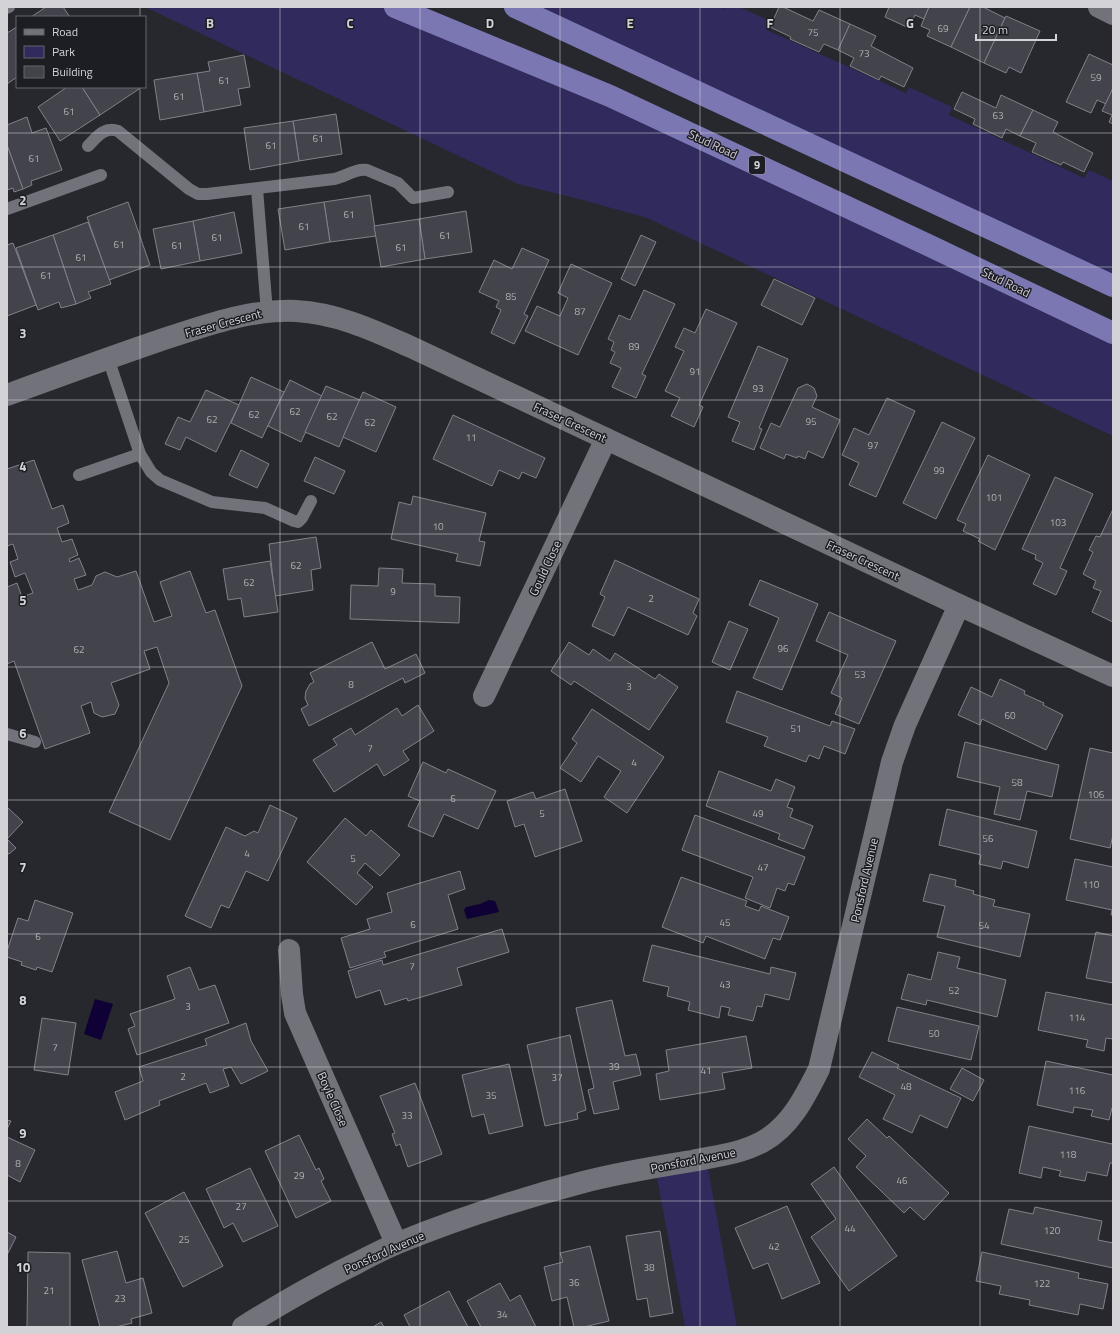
<svg xmlns="http://www.w3.org/2000/svg" width="1120" height="1334" font-family="'Titillium Web',sans-serif">
	<style>
		.green { fill: #302a5d }
		.water { fill: #0f0035 }
		.building { fill: #43434b; stroke: #81818a }
		.lines { fill: none; stroke-linecap: round; stroke-linejoin: round }
		.service { stroke: #72727b; stroke-width: 12 }
		.minor { stroke: #72727b; stroke-width: 22 }
		.trunk { stroke: #7b77b2; stroke-width: 22 }
		.grid { fill: none; stroke: #d2d2d7; stroke-width: 1; stroke-opacity: 0.55 }
		.labels { text-anchor: middle; dominant-baseline: central; stroke-width: 3; stroke-linejoin: round; paint-order: stroke }
		.number-label { font-size: 10px; fill: #aeaeb4 }
		.shield { fill: #1d1d24; stroke: #9c9ca1; stroke-width: 1 }
		.shield-label { font-size: 11px; font-weight: bold; fill: #d2d2d7 }
		.street-label { font-size: 12px; fill: #d2d2d7; stroke: #1d1d24 }
		.grid-label { font-size: 13px; text-anchor: middle; font-weight: bold; fill: #d2d2d7; stroke: #1d1d24; stroke-width: 3; stroke-linejoin: round; paint-order: stroke }
	</style>
	<rect width="100%" height="100%" fill="#27272e"/>
	<g class="green">
		<path d="M145,7H395L1113,333V436L647,218L583,200L518,184Z"/>
		<path d="M515,7H719L724,9L726,7H739L770,21L767,30L906,93L909,87L952,107L949,115L1084,178L1089,170L1113,181V286Z"/>
		<path d="M706,1158L737,1327H685L655,1167Z"/>
	</g>
	<g class="water">
		<path d="M489,900L495,901L499,912L467,919L464,910L466,907L480,904Z"/>
		<path d="M95,999L113,1004L101,1040L84,1034Z"/>
	</g>
	<g class="building">
		<path d="M46,7H63L70,17H31Z"/>
		<path d="M779,7H783L813,21L819,10L850,24L838,50L824,44L819,52L790,39L791,37L770,27Z"/>
		<path d="M889,7H929L924,19L915,15L909,28L885,17Z"/>
		<path d="M929,7H970L951,47L927,36L930,30L921,26Z"/>
		<path d="M970,7H983L1005,18L984,63L951,47Z"/>
		<path d="M1006,16L1040,31L1021,73L1009,67L1006,73L984,63Z"/>
		<path d="M850,24L876,36L871,46L913,68L904,87L881,76L879,80L850,66L854,58L838,50Z"/>
		<path d="M17,27V77L7,84V33Z"/>
		<path d="M1089,54L1113,65V88L1106,104L1097,100L1091,113L1066,102Z"/>
		<path d="M244,55L250,87L238,89L241,105L204,112L197,73L210,71L208,62Z"/>
		<path d="M197,73L204,112L160,120L154,80Z"/>
		<path d="M67,87H82L100,115L60,141L38,107Z"/>
		<path d="M82,87H138L139,89L100,115Z"/>
		<path d="M1113,88V124L1109,122L1112,115L1102,111Z"/>
		<path d="M962,92L996,108L1001,95L1033,110L1020,136L1006,129L1002,138L973,124L975,119L954,109Z"/>
		<path d="M1033,110L1058,122L1053,132L1093,153L1084,172L1063,162L1061,165L1032,152L1036,143L1020,136Z"/>
		<path d="M336,114L342,154L299,161L293,121Z"/>
		<path d="M27,117L32,133L46,128L62,170L31,181L32,185L23,189L7,145V125Z"/>
		<path d="M293,121L299,161L250,170L244,128Z"/>
		<path d="M7,145L23,189L14,192L13,188L7,190Z"/>
		<path d="M370,195L376,236L330,242L324,202Z"/>
		<path d="M128,202L150,265L109,280L87,217Z"/>
		<path d="M324,202L330,242L285,250L278,209Z"/>
		<path d="M466,211L472,252L425,259L419,219Z"/>
		<path d="M234,212L242,253L200,261L193,221Z"/>
		<path d="M419,219L425,259L381,267L374,226Z"/>
		<path d="M193,221L200,261L161,269L153,229Z"/>
		<path d="M88,222L111,284L88,292L91,298L76,304L53,235Z"/>
		<path d="M53,235L76,304L61,308L59,302L38,310L16,248Z"/>
		<path d="M641,235L656,242L635,286L621,279Z"/>
		<path d="M13,243L36,305L7,316V245Z"/>
		<path d="M522,248L549,260L524,314L528,316L514,344L491,333L501,310L496,307L499,301L479,292L494,260L512,269Z"/>
		<path d="M571,264L612,283L578,355L525,331L537,306L560,316L568,298L558,293Z"/>
		<path d="M774,279L815,298L802,325L761,305Z"/>
		<path d="M644,290L675,304L642,374L646,376L636,398L612,387L621,368L610,363L615,352L611,350L614,342L608,339L619,315L630,320Z"/>
		<path d="M706,309L737,323L699,405L703,407L694,427L671,416L680,398L665,391L684,351L675,347L684,328L695,333Z"/>
		<path d="M758,346L788,359L759,428L762,429L754,450L732,441L740,422L728,417Z"/>
		<path d="M251,377L284,392L262,438L231,423Z"/>
		<path d="M290,380L322,396L301,442L268,426Z"/>
		<path d="M807,384L814,388L817,396L812,407L840,420L823,458L808,451L805,459L798,456L797,458L786,454L784,459L760,448L771,423L780,427L798,388Z"/>
		<path d="M326,386L360,400L339,447L305,432Z"/>
		<path d="M206,390L239,405L216,452L186,437L180,450L165,444L178,417L190,422Z"/>
		<path d="M363,392L396,407L376,452L343,437Z"/>
		<path d="M887,398L915,411L876,497L849,485L859,463L842,455L854,428L869,435Z"/>
		<path d="M453,415L545,458L536,478L522,472L519,479L499,470L492,486L433,459Z"/>
		<path d="M942,422L975,438L936,519L903,503Z"/>
		<path d="M241,450L269,464L257,488L229,475Z"/>
		<path d="M988,455L1030,475L995,550L978,541L980,539L963,531L966,524L957,520Z"/>
		<path d="M315,457L345,471L334,494L304,481Z"/>
		<path d="M34,460L52,509L63,505L69,523L57,528L62,542L72,539L78,555L69,559L70,562L79,558L86,575L74,579L78,590L92,585L96,576L105,572L117,577L136,571L154,622L172,616L160,582L190,571L206,613L215,610L242,686L170,840L109,812L169,683L157,647L144,651L150,669L111,683L119,705L115,714L102,717L94,713L91,702L81,706L90,733L45,749L14,661L7,664V587L17,583L22,597L33,593L25,573L15,577L10,562L18,559L13,544L7,546V469Z"/>
		<path d="M1055,477L1093,494L1060,568L1067,571L1056,595L1033,584L1043,563L1035,559L1036,555L1022,549Z"/>
		<path d="M413,496L486,513L479,541L485,542L480,566L456,561L458,554L391,539L399,502L411,505Z"/>
		<path d="M1113,509V622L1092,612L1101,591L1093,588L1096,581L1083,574L1093,552L1089,550L1096,536L1100,537Z"/>
		<path d="M316,537L321,568L311,570L313,590L275,596L269,544Z"/>
		<path d="M615,560L699,599L693,613L697,616L688,635L628,607L614,636L592,626L605,597L600,594Z"/>
		<path d="M270,561L278,612L244,617L241,598L228,600L223,569Z"/>
		<path d="M379,568L403,569L402,583L435,584V596L460,597L459,623L350,619L351,585L378,586Z"/>
		<path d="M760,580L818,604L782,690L753,678L779,618L749,605Z"/>
		<path d="M829,612L896,641L859,724L835,714L842,698L831,693L848,655L816,641Z"/>
		<path d="M729,621L748,629L730,670L712,662Z"/>
		<path d="M372,642L385,669L416,654L425,673L405,683L403,678L309,726L301,709L308,705L305,698L306,691L310,684L314,682L310,673Z"/>
		<path d="M569,642L589,655L593,649L610,661L615,653L655,679L659,674L678,687L649,730L574,681L571,685L551,671Z"/>
		<path d="M1000,679L1025,691L1024,694L1044,703L1043,705L1063,715L1046,750L982,719L980,725L958,715L971,687L992,697Z"/>
		<path d="M737,691L830,726L832,721L855,729L845,754L824,746L819,759L809,755L806,762L764,746L768,737L726,722Z"/>
		<path d="M418,705L434,731L403,751L409,760L384,776L377,764L334,792L313,760L337,745L333,739L351,728L355,735L397,708L402,716Z"/>
		<path d="M592,709L664,757L627,813L604,797L621,771L598,756L581,782L560,768L577,743L572,739Z"/>
		<path d="M965,742L1059,765L1052,797L1027,791L1020,820L994,814L1000,787L957,777Z"/>
		<path d="M1090,748L1113,753V835L1110,848L1070,839Z"/>
		<path d="M423,762L446,773L448,769L496,791L478,829L444,814L433,837L408,826L420,801L408,796Z"/>
		<path d="M719,771L771,791L776,779L795,787L787,807L793,809L790,817L813,826L804,849L778,839L780,834L706,806Z"/>
		<path d="M565,789L582,841L535,857L524,824L515,827L507,801L533,792L536,799Z"/>
		<path d="M270,805L297,818L268,881L246,871L229,908L221,905L211,928L185,916L226,827L245,836L254,831L258,833Z"/>
		<path d="M7,807L23,822L7,839L16,848L9,854L7,853Z"/>
		<path d="M947,809L1037,831L1028,868L1003,861L1001,869L979,864L981,855L939,845Z"/>
		<path d="M695,815L805,857L794,885L788,883L785,891L777,888L770,908L745,898L753,877L682,850Z"/>
		<path d="M345,818L366,836L371,830L400,855L380,876L365,863L357,873L373,887L356,905L307,862Z"/>
		<path d="M1075,859L1113,867V915H1111L1112,910L1066,900Z"/>
		<path d="M460,871L465,889L448,895L458,929L384,952L386,957L350,968L341,938L370,929L367,919L392,912L387,893Z"/>
		<path d="M930,874L956,880L955,886L974,891L973,894L995,900L993,906L1030,914L1020,957L937,937L945,906L923,901Z"/>
		<path d="M681,877L747,901L745,906L759,911L761,906L789,917L780,940L773,938L765,959L706,936L703,943L662,927Z"/>
		<path d="M35,900L73,913L52,972L37,967L36,970L21,965L22,962L7,957V951L18,918L28,921Z"/>
		<path d="M502,929L509,952L457,968L462,985L408,1001L407,998L385,1005L380,990L356,998L348,971L382,960L383,965Z"/>
		<path d="M1096,932L1113,936V983L1086,978Z"/>
		<path d="M652,945L770,974L771,967L796,973L789,1000L765,994L762,1007L757,1006L753,1021L728,1015L730,1008L721,1006L719,1018L688,1010L690,1002L667,996L669,987L643,981Z"/>
		<path d="M938,952L960,957L957,968L1006,980L997,1017L927,1000L926,1005L901,999L908,974L931,980Z"/>
		<path d="M190,967L199,990L215,985L229,1023L137,1055L128,1029L135,1026L130,1014L175,999L167,976Z"/>
		<path d="M1046,992L1113,1005V1039L1106,1038L1104,1051L1086,1047L1088,1040L1038,1030Z"/>
		<path d="M612,1000L625,1056L636,1054L641,1075L613,1082L619,1109L594,1114L588,1090L594,1088L576,1008Z"/>
		<path d="M897,1007L979,1026L971,1060L888,1041Z"/>
		<path d="M42,1018L76,1023L68,1075L34,1070Z"/>
		<path d="M246,1023L251,1041L268,1071L241,1084L231,1067L223,1069L229,1086L210,1093L206,1083L159,1101L160,1105L125,1120L115,1092L143,1081L139,1067L207,1045L205,1039Z"/>
		<path d="M570,1035L586,1110L577,1113L578,1119L545,1126L527,1045Z"/>
		<path d="M746,1036L752,1068L722,1073L725,1089L660,1100L656,1074L669,1071L666,1050Z"/>
		<path d="M872,1052L899,1065L897,1068L961,1098L947,1128L920,1115L912,1133L883,1119L895,1095L859,1077Z"/>
		<path d="M1046,1061L1113,1075V1108H1112L1109,1120L1091,1116L1093,1110L1074,1107L1073,1113L1037,1105Z"/>
		<path d="M509,1064L523,1126L489,1134L484,1114L472,1117L462,1075Z"/>
		<path d="M962,1068L984,1080L973,1101L950,1089Z"/>
		<path d="M415,1083L442,1154L408,1167L400,1144L396,1146L392,1134L395,1133L380,1096Z"/>
		<path d="M867,1119L887,1138L889,1136L949,1193L924,1220L910,1207L904,1213L856,1167L866,1156L848,1139Z"/>
		<path d="M7,1120L11,1121L7,1129Z"/>
		<path d="M1029,1126L1112,1144L1113,1141V1163H1110L1107,1176L1087,1172L1085,1181L1059,1176L1061,1171L1043,1167L1041,1178L1019,1173Z"/>
		<path d="M299,1135L316,1170L319,1168L324,1179L321,1181L331,1201L296,1218L265,1151Z"/>
		<path d="M7,1137L35,1150L20,1182L7,1175Z"/>
		<path d="M834,1167L897,1256L849,1291L811,1237L836,1219L811,1184Z"/>
		<path d="M250,1168L278,1226L243,1242L233,1223L224,1228L206,1189Z"/>
		<path d="M184,1192L223,1266L183,1287L145,1213Z"/>
		<path d="M787,1206L820,1283L782,1299L768,1263L753,1269L735,1228Z"/>
		<path d="M1035,1207L1102,1221L1098,1240L1113,1243V1268L1001,1244L1009,1209L1033,1214Z"/>
		<path d="M660,1231L673,1313L650,1317L647,1298L637,1300L626,1236Z"/>
		<path d="M7,1232L16,1237L7,1255Z"/>
		<path d="M590,1246L609,1321L584,1327H574L567,1297L552,1301L544,1267L563,1262L560,1253Z"/>
		<path d="M117,1251L126,1283L143,1278L152,1313L131,1319L132,1323L116,1327H100L82,1260Z"/>
		<path d="M28,1252L70,1253V1327H27Z"/>
		<path d="M982,1252L1079,1273L1078,1278L1108,1284L1103,1309L1080,1304L1078,1315L1029,1305L1030,1300L999,1294L1001,1286L976,1281Z"/>
		<path d="M500,1283L510,1301L520,1295L536,1327H481L467,1301Z"/>
		<path d="M449,1291L468,1327H410L404,1315Z"/>
		<path d="M381,1322L384,1327H373Z"/>
	</g>
	<g class="lines">
		<g class="service">
			<path d="M7,8L9,7"/>
			<path d="M88,146C96,138 104,126 118,131L189,189L198,194H207L334,179C346,177 355,168 367,170L398,183L413,198L448,192"/>
			<path d="M257,189L267,312"/>
			<path d="M7,209L101,175"/>
			<path d="M108,358L140,454L151,472L160,480L212,502L265,508L294,521L298,522L302,518L311,501"/>
			<path d="M79,475L140,454"/>
			<path d="M7,734L35,742"/>
		</g>
		<g class="minor">
			<path d="M1099,7L1113,14"/>
			<path d="M7,395C56,377 106,359 155,342C201,327 247,309 296,311C337,313 375,331 411,347L959,605L1113,676"/>
			<path d="M484,696L606,439"/>
			<path d="M289,950L292,994L295,1013L396,1243"/>
			<path d="M243,1327C280,1304 318,1282 357,1263C370,1256 384,1249 398,1243C457,1219 519,1199 580,1183C617,1173 655,1167 692,1161C716,1156 740,1154 762,1142C790,1127 805,1097 819,1069L892,762L905,725L959,605"/>
		</g>
		<g class="trunk">
			<path d="M395,7L610,96L928,245L1113,333"/>
			<path d="M515,7L1113,286"/>
		</g>
	</g>
	<path class="grid" d="M140,7V17M280,7V1327M420,7V1327M560,7V1327M700,7V1327M840,7V1327M980,7V1327M140,87V1327M7,133H1113M7,267H1113M7,400H1113M7,534H1113M7,667H1113M7,800H1113M7,934H1113M7,1067H1113M7,1201H1113"/>
	<g class="labels">
		<g class="number-label">
			<text x="943" y="28">69</text>
			<text x="813" y="32">75</text>
			<text x="864" y="53">73</text>
			<text x="1096" y="77">59</text>
			<text x="224" y="80">61</text>
			<text x="179" y="96">61</text>
			<text x="69" y="111">61</text>
			<text x="998" y="115">63</text>
			<text x="318" y="138">61</text>
			<text x="271" y="145">61</text>
			<text x="34" y="158">61</text>
			<text x="349" y="214">61</text>
			<text x="304" y="226">61</text>
			<text x="445" y="235">61</text>
			<text x="217" y="237">61</text>
			<text x="119" y="244">61</text>
			<text x="177" y="245">61</text>
			<text x="401" y="247">61</text>
			<text x="81" y="257">61</text>
			<text x="46" y="275">61</text>
			<text x="511" y="296">85</text>
			<text x="580" y="311">87</text>
			<text x="634" y="346">89</text>
			<text x="695" y="371">91</text>
			<text x="758" y="388">93</text>
			<text x="295" y="411">62</text>
			<text x="254" y="414">62</text>
			<text x="332" y="416">62</text>
			<text x="212" y="419">62</text>
			<text x="811" y="421">95</text>
			<text x="370" y="422">62</text>
			<text x="471" y="437">11</text>
			<text x="873" y="445">97</text>
			<text x="939" y="470">99</text>
			<text x="994" y="497">101</text>
			<text x="1058" y="522">103</text>
			<text x="438" y="526">10</text>
			<text x="296" y="565">62</text>
			<text x="249" y="582">62</text>
			<text x="393" y="591">9</text>
			<text x="651" y="598">2</text>
			<text x="783" y="648">96</text>
			<text x="79" y="649">62</text>
			<text x="860" y="674">53</text>
			<text x="351" y="684">8</text>
			<text x="629" y="686">3</text>
			<text x="1010" y="715">60</text>
			<text x="796" y="728">51</text>
			<text x="370" y="748">7</text>
			<text x="634" y="762">4</text>
			<text x="1017" y="782">58</text>
			<text x="1096" y="794">106</text>
			<text x="453" y="798">6</text>
			<text x="542" y="813">5</text>
			<text x="758" y="813">49</text>
			<text x="988" y="838">56</text>
			<text x="247" y="853">4</text>
			<text x="353" y="858">5</text>
			<text x="763" y="867">47</text>
			<text x="1091" y="884">110</text>
			<text x="725" y="922">45</text>
			<text x="413" y="924">6</text>
			<text x="984" y="925">54</text>
			<text x="38" y="936">6</text>
			<text x="412" y="966">7</text>
			<text x="725" y="984">43</text>
			<text x="954" y="990">52</text>
			<text x="188" y="1006">3</text>
			<text x="1077" y="1017">114</text>
			<text x="934" y="1033">50</text>
			<text x="55" y="1047">7</text>
			<text x="614" y="1066">39</text>
			<text x="706" y="1070">41</text>
			<text x="183" y="1076">2</text>
			<text x="557" y="1077">37</text>
			<text x="906" y="1086">48</text>
			<text x="1077" y="1090">116</text>
			<text x="491" y="1095">35</text>
			<text x="407" y="1115">33</text>
			<text x="1068" y="1154">118</text>
			<text x="18" y="1163">8</text>
			<text x="299" y="1175">29</text>
			<text x="902" y="1180">46</text>
			<text x="241" y="1206">27</text>
			<text x="850" y="1228">44</text>
			<text x="1052" y="1230">120</text>
			<text x="184" y="1239">25</text>
			<text x="774" y="1246">42</text>
			<text x="649" y="1267">38</text>
			<text x="574" y="1282">36</text>
			<text x="1042" y="1283">122</text>
			<text x="49" y="1290">21</text>
			<text x="120" y="1298">23</text>
			<text x="502" y="1314">34</text>
		</g>
		<rect class="shield" x="749" y="156" width="16" height="18" rx="3"/>
		<g class="shield-label">
			<text x="757" y="165">9</text>
		</g>
		<g class="street-label">
			<text transform="translate(713 144) rotate(25)">Stud Road</text>
			<text transform="translate(1006 282) rotate(26)">Stud Road</text>
			<text transform="translate(223 323) rotate(-15)">Fraser Crescent</text>
			<text transform="translate(570 422) rotate(25)">Fraser Crescent</text>
			<text transform="translate(863 560) rotate(25)">Fraser Crescent</text>
			<text transform="translate(545 568) rotate(-65)">Gould Close</text>
			<text transform="translate(864 880) rotate(-77)">Ponsford Avenue</text>
			<text transform="translate(333 1099) rotate(66)">Boyle Close</text>
			<text transform="translate(693 1160) rotate(-11)">Ponsford Avenue</text>
			<text transform="translate(384 1252) rotate(-24)">Ponsford Avenue</text>
		</g>
	</g>
	<g class="grid-label">
		<text x="210" y="28">B</text>
		<text x="350" y="28">C</text>
		<text x="490" y="28">D</text>
		<text x="630" y="28">E</text>
		<text x="770" y="28">F</text>
		<text x="910" y="28">G</text>
		<text x="23" y="205">2</text>
		<text x="23" y="338">3</text>
		<text x="23" y="471">4</text>
		<text x="23" y="605">5</text>
		<text x="23" y="738">6</text>
		<text x="23" y="872">7</text>
		<text x="23" y="1005">8</text>
		<text x="23" y="1138">9</text>
		<text x="23" y="1272">10</text>
	</g>
	<rect width="1120" height="1334" fill="none" stroke="#d2d2d7" stroke-width="16"/>
	<rect x="16" y="16" width="130" height="72" fill="#1d1d24" stroke="#65656c"/>
	<rect x="24" y="29" width="20" height="6" fill="#72727b" stroke="#65656c"/>
	<text x="52" y="36" font-size="12" fill="#d2d2d7">Road</text>
	<rect x="24" y="46" width="20" height="12" fill="#302a5d" stroke="#65656c"/>
	<text x="52" y="56" font-size="12" fill="#d2d2d7">Park</text>
	<rect x="24" y="66" width="20" height="12" fill="#43434b" stroke="#65656c"/>
	<text x="52" y="76" font-size="12" fill="#d2d2d7">Building</text>
	<path d="M976 34v6h80v-6" fill="none" stroke="#d2d2d7" stroke-width="2"/>
	<text x="982" y="34" font-size="12" fill="#d2d2d7" stroke="#1d1d24" stroke-width="3" paint-order="stroke">20 m</text>
</svg>
